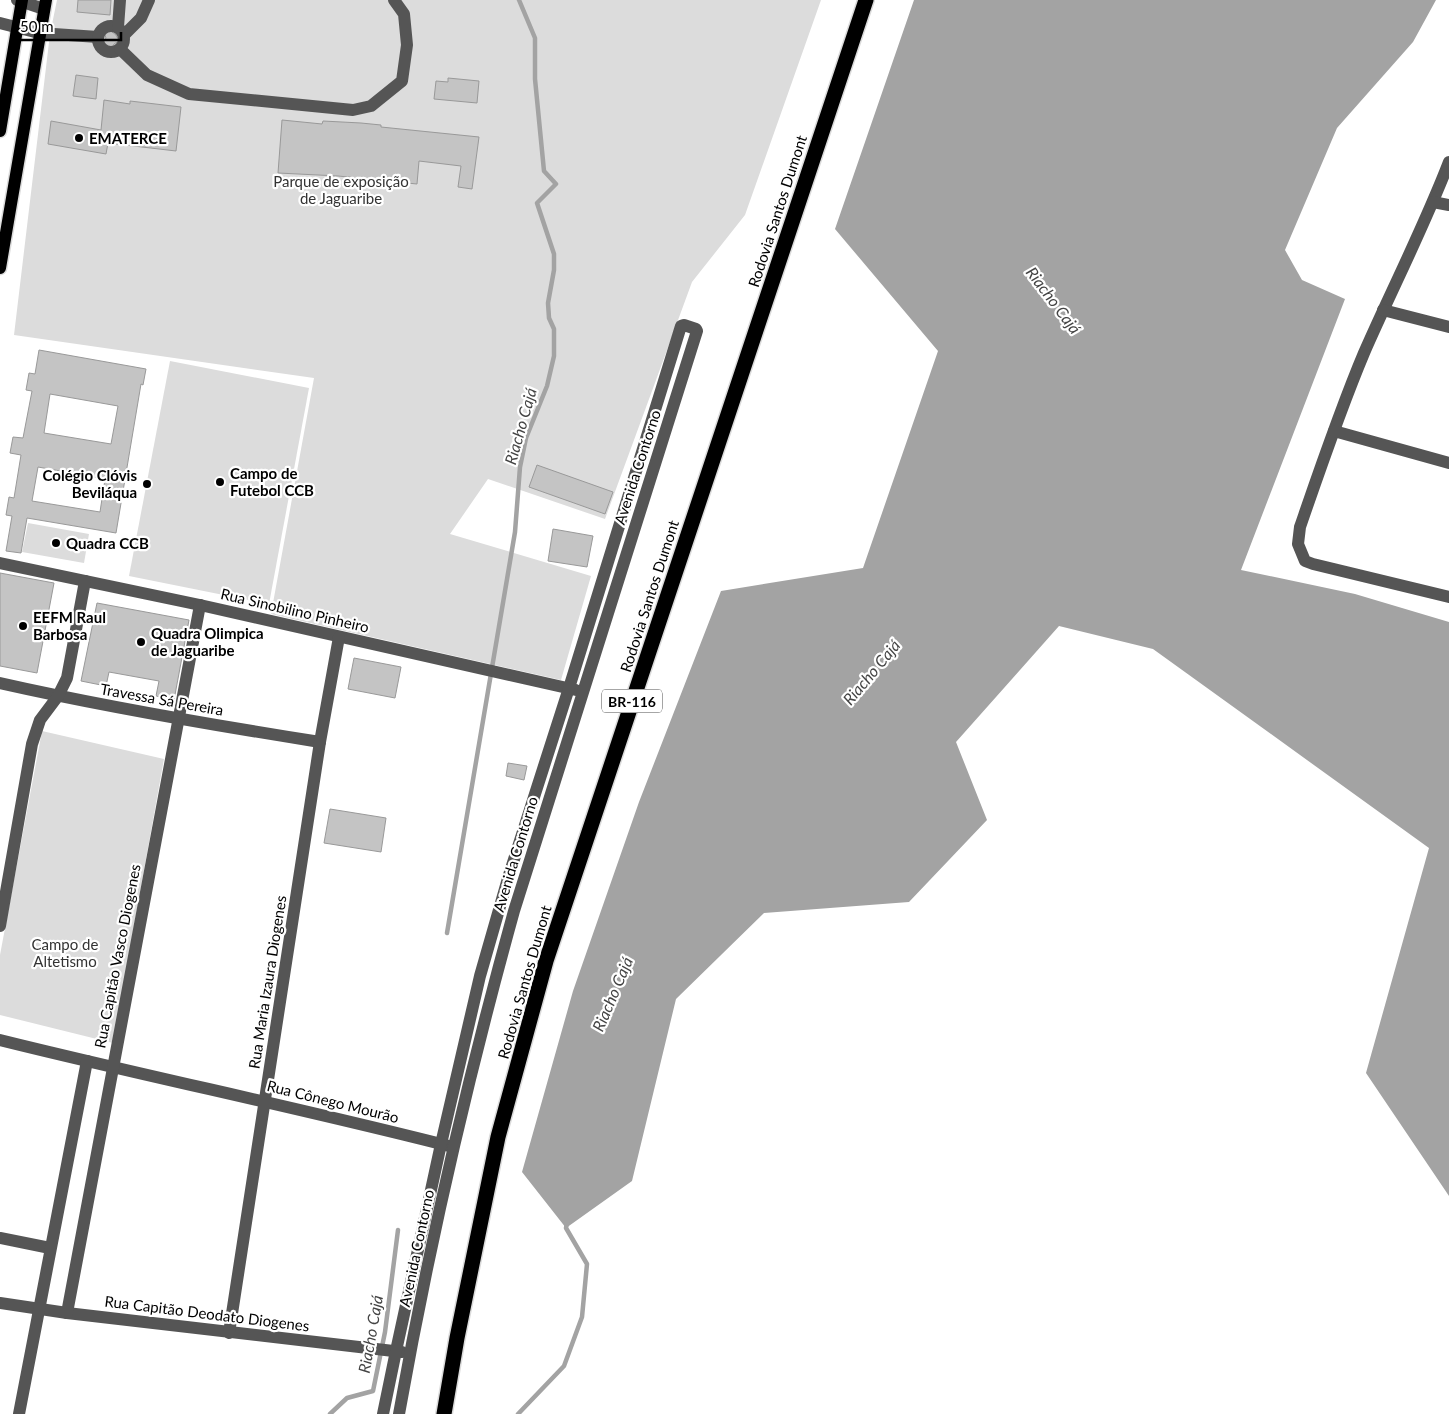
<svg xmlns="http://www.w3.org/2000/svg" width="1449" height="1414" font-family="Lato,sans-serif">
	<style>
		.green { fill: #dcdcdc }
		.water { fill: #a3a3a3 }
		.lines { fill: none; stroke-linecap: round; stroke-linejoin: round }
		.stream { stroke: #a3a3a3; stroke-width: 4.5 }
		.building { fill: #c4c4c4; stroke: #999; fill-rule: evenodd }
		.major-casing { stroke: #dbdbdb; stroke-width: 15 }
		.highway-casing { stroke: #dbdbdb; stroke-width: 18 }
		.minor { stroke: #555; stroke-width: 12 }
		.major { stroke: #000; stroke-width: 12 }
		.highway { stroke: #000; stroke-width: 15 }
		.poi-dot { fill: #000; stroke: #fff; stroke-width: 2 }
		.labels { text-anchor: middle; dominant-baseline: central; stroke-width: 4.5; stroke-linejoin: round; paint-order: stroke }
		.shield { fill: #fff; stroke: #4c4c4c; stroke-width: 1 }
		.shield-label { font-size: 14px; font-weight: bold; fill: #000 }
		.poi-label { font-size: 15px; font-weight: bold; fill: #000; stroke: #fff; text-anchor: start }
		.park-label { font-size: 15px; fill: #333; stroke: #fff }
		.street-label { font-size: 15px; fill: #000; stroke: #fff }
		.water-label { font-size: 16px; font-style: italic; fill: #444; stroke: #fff }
	</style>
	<rect width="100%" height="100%" fill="#fff"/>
	<g class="green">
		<path d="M57,0H821L745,215L692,282L605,519L488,479L450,534L591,576L561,680L271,614L314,378L14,335L50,34Z"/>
		<path d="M170,361L309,388L269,604L129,576Z"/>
		<path d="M28,523L89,534L84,563L22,552Z"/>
		<path d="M42,731L164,759L113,1043L0,1015V955Z"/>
	</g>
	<path class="water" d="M914,0H1436L1413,42L1337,128L1285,250L1302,280L1345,299L1241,570L1355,594L1449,622V1196L1366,1073L1429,848L1153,649L1059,626L956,742L987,820L909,902L764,913L676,999L632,1181L566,1228L522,1172L573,991L639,802L721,591L863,568L938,351L835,229Z"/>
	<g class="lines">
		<g class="stream">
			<path d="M447,933L515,532L520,467L526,438L547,386L554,356V329L549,318L548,303L554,270V254L537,203L556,184L544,171L535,79V38L519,0"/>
			<path d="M330,1414L347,1398L373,1391L385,1332L398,1230"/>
			<path d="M518,1414L564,1366L582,1317L587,1264L566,1228L567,1223"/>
		</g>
	</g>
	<g class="building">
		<path d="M78,0H111L110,15L77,12Z"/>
		<path d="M110,27L111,31L116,35L119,41L114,44L112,48L107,47L103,43L106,38L104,32Z"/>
		<path d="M76,75L98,78L96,99L73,96Z"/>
		<path d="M448,78L479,81L477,103L434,99L436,81L448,82Z"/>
		<path d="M104,100L130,104V101L181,107L176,151L108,143L106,154L48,144L51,121L101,130Z"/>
		<path d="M282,120L322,124L323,121L361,123L381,125V127L479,137L472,189L458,187L461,166L419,161L417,184L338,176L278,173Z"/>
		<path d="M39,350L146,369L143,385L141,384L116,533L27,518L21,553L6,551L12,516L6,515L9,497L14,498L21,455L10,453L13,437L23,438L32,391L26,390L29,373L35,374ZM50,394L118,406L111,444L44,433ZM38,467L105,479L100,512L32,501Z"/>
		<path d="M537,465L613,492L605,514L529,487Z"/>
		<path d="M553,529L593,536L587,567L548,561Z"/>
		<path d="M0,573L54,583L37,673L0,666Z"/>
		<path d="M97,603L189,620L174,700L156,696L159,681L109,672L106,686L81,681Z"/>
		<path d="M354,658L401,667L395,698L348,689Z"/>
		<path d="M508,763L527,766L524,780L506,776Z"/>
		<path d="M330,809L386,818L381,852L324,843Z"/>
	</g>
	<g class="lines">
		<g class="major-casing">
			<g id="major">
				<path d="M0,131L22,0"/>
				<path d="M0,268L46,0"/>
			</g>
		</g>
		<g class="highway-casing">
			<path id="highway" d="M444,1414L457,1338L498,1137L546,961L866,0"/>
		</g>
		<g class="minor">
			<path d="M17,0L44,9"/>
			<path d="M0,23L39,33L98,37"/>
			<circle cx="111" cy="39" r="13"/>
			<path d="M118,27L120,0"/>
			<path d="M124,35L141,18L149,0"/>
			<path d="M120,49L147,75L189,94L353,110L371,106L402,81L407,45L404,14L394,0"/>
			<path d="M1449,162C1424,227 1392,289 1364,353C1340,410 1320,469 1300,527L1298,544L1305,561L1313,564L1449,597"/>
			<path d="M1433,202L1449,205"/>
			<path d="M1383,310L1449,327"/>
			<path d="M1334,431L1449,463"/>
			<path d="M0,563L200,605L576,690"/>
			<path d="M0,683C106,707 213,725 320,742"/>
			<path d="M0,926L32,744L40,720L58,696L67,678L85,581"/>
			<path d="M0,1040C149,1077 300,1108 449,1146"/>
			<path d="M0,1238L50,1248"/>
			<path d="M0,1303L67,1313L402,1352"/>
			<path d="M67,1313L200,605"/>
			<path d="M229,1333L320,742L339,637"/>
			<path d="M19,1414L87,1061"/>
			<path d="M383,1414L396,1351L441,1144L480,976L509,875L569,688L681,326L684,325L696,329L697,331L514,911C468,1077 429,1245 399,1414"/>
		</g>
		<use href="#major" class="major"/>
		<use href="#highway" class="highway"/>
	</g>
	<g class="poi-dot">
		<circle cx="79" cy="138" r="5"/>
		<circle cx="220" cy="482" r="5"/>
		<circle cx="147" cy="484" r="5"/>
		<circle cx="56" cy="543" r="5"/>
		<circle cx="23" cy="626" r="5"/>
		<circle cx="141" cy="642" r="5"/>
	</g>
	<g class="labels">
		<rect class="shield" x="602" y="689.5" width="60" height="23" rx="4"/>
		<g class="shield-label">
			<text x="632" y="701">BR-116</text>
		</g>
		<g class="poi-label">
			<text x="89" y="138">EMATERCE</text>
			<text x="230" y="473">Campo de<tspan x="230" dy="17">Futebol CCB</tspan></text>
			<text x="137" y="475" text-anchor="end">Colégio Clóvis<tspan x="137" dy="17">Beviláqua</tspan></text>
			<text x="66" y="543">Quadra CCB</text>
			<text x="33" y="617">EEFM Raul<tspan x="33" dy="17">Barbosa</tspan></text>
			<text x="151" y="633">Quadra Olimpica<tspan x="151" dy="17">de Jaguaribe</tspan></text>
		</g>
		<g class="park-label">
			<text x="341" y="181">Parque de exposição<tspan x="341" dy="17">de Jaguaribe</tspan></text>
			<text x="65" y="944">Campo de<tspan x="65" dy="17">Altetismo</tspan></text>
		</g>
		<g class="street-label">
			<text transform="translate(777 211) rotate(-72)">Rodovia Santos Dumont</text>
			<text transform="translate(637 467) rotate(-72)">Avenida Contorno</text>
			<text transform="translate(649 596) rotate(-72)">Rodovia Santos Dumont</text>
			<text transform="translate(295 610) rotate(13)">Rua Sinobilino Pinheiro</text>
			<text transform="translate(162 699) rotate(10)">Travessa Sá Pereira</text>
			<text transform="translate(515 854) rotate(-73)">Avenida Contorno</text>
			<text transform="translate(117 956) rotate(-79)">Rua Capitão Vasco Diogenes</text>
			<text transform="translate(267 982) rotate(-81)">Rua Maria Izaura Diogenes</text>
			<text transform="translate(524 982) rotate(-74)">Rodovia Santos Dumont</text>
			<text transform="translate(333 1101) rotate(14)">Rua Cônego Mourão</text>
			<text transform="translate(416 1248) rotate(-78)">Avenida Contorno</text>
			<text transform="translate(207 1313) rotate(7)">Rua Capitão Deodato Diogenes</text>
		</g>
		<g class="water-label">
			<text transform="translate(1054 300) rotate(53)">Riacho Cajá</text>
			<text transform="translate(520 426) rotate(-74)">Riacho Cajá</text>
			<text transform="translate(871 672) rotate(-50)">Riacho Cajá</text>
			<text transform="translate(612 994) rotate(-67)">Riacho Cajá</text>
			<text transform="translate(370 1334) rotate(-80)">Riacho Cajá</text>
		</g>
	</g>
	<path d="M12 32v8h109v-8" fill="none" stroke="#000000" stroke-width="2.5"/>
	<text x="20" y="32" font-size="15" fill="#000000" stroke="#ffffff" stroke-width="4" paint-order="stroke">50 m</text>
</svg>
